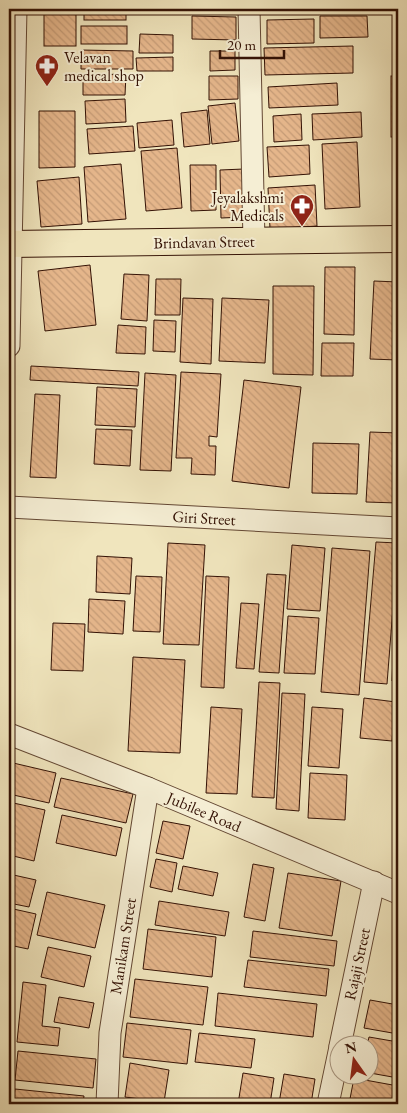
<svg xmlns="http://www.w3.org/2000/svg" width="407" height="1113" font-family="'EB Garamond',serif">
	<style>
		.building { fill: url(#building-back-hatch); stroke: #341205 }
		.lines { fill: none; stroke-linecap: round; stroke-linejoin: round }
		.minor-casing { stroke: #634733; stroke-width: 23 }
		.major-casing { stroke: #341205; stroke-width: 28 }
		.minor { stroke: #f5eed4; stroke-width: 21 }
		.major { stroke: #f0e5bd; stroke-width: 26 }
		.labels { text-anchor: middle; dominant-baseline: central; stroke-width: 4; stroke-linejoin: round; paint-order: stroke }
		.poi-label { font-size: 16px; fill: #341205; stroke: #f5eed4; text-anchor: start }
		.street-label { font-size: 16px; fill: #341205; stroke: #f5eed4 }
	</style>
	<defs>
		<pattern id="building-back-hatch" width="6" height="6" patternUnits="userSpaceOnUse" patternTransform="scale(1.25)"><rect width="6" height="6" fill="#e5b68b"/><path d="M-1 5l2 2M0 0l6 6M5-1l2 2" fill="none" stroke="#c59b76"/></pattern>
	</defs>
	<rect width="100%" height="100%" fill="#f0e5bd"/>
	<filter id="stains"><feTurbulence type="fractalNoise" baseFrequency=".004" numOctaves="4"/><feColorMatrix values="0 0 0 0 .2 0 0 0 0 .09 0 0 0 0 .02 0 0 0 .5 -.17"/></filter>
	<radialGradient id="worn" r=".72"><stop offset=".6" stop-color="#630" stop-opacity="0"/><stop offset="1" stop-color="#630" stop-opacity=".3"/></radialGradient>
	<g class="building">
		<rect x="44" y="9" width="32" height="37"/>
		<rect x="84" y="9" width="42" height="11"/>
		<path d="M151,9H181V14L151,13Z"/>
		<path d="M184,9H238V11Z"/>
		<path d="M192,16L236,17V40L192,39Z"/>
		<path d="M320,16H367L368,37L320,38Z"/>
		<path d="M314,19V43L267,44V20Z"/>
		<rect x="81" y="26" width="46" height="18"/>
		<path d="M140,34L173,35V53H139Z"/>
		<path d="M353,46V73L265,75L264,48Z"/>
		<path d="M81,50L133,51V69H81Z"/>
		<path d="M210,51H235V70L210,71Z"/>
		<path d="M173,57V71H137L136,58Z"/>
		<path d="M126,74L125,95H83V75Z"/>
		<path d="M209,76H238V99L209,100Z"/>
		<rect x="391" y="76" width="7" height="61"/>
		<path d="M337,83L338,105L269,108L268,87Z"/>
		<path d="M125,99L126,122L86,124L85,101Z"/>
		<path d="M235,103L239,141L212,144L208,106Z"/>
		<path d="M207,110L210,144L184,147L181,113Z"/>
		<path d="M39,111H75V167L39,168Z"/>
		<path d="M361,112L362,137L313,140L312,114Z"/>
		<path d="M301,114L302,140L274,142L273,116Z"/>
		<path d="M172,120L174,145L139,148L137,123Z"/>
		<path d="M133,126L135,151L89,154L87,129Z"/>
		<path d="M357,142L360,207L325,209L322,144Z"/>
		<path d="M309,145L310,174L269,177L267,147Z"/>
		<path d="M177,148L182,208L146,211L141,151Z"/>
		<rect x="395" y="151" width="3" height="26"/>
		<path d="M121,164L126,219L88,222L84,167Z"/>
		<path d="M190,165H216V210L191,211Z"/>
		<path d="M244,169L245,217L221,218L220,170Z"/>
		<path d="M79,177L82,224L41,227L37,181Z"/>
		<path d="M395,181H398V228H396Z"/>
		<path d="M315,185L317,226L270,229L268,188Z"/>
		<path d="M90,265L96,325L45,331L38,271Z"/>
		<path d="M325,267H355L354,335L324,334Z"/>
		<path d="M124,274L149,275L147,321L121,319Z"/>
		<path d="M156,279H181L180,315H155Z"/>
		<path d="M374,281L398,282V360L370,359Z"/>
		<path d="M273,286H314L313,375L273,374Z"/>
		<path d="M183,298L213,299L211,364L180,362Z"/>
		<path d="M222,298L269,300L265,363L219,361Z"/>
		<path d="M154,320L176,321L175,352L153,351Z"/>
		<path d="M118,325L146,327L145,354L116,353Z"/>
		<path d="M322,343H354L353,376H321Z"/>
		<path d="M31,366L139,372L138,386L30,380Z"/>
		<path d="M181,372L221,374L217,437L209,436V446H216L215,475L191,474L192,458H176Z"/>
		<path d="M145,373L176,375L171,471L140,470Z"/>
		<path d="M244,380L301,387L289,488L232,481Z"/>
		<path d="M97,387L137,389L135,427L95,425Z"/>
		<path d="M35,394L60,395L56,478L30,477Z"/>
		<path d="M96,429L132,430L130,466L94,464Z"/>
		<path d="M370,432L398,433V503L366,502Z"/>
		<path d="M313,443L359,444L357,494L312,493Z"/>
		<path d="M376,542L398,543L387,684L364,682Z"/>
		<path d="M168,543L205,545L199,645L163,644Z"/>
		<path d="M292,545L325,548L320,611L287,609Z"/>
		<path d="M332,548L370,551L359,695L321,692Z"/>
		<path d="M97,556L132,558L130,594L96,592Z"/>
		<path d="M267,574L286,575L279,673L259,672Z"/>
		<path d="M136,576L162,577L160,632L133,631Z"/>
		<path d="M206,576L229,577L224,688L201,687Z"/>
		<path d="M89,599L125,601L123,634L88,632Z"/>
		<path d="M241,603L259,604L254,669L236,668Z"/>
		<path d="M288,616L319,618L315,674L284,673Z"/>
		<path d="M53,623L85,624L83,671L51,670Z"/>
		<path d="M393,656H398V681H392Z"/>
		<path d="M133,657L185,660L180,753L128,751Z"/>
		<path d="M259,682L280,683L274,798L252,797Z"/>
		<path d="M282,693L305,694L299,811L276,809Z"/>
		<path d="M364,698L396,702L392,741L360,738Z"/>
		<path d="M211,707L242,709L237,794L206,793Z"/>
		<path d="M312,707L343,709L339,768L308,766Z"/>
		<path d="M9,762L56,773L49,803L9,794Z"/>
		<path d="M310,773L347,775L345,820L308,818Z"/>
		<path d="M61,778L133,794L126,823L54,807Z"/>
		<path d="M9,802L45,810L34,861L9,855Z"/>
		<path d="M62,815L122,828L116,856L56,843Z"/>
		<path d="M163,821L190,826L183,859L156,853Z"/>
		<path d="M156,859L177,863L172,892L150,887Z"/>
		<path d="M253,864L274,868L265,921L244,917Z"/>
		<path d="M183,866L218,873L213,896L178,889Z"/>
		<path d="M288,873L341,881L332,936L279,928Z"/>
		<path d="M9,874L36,880L29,907L9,903Z"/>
		<path d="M47,892L105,905L95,948L37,935Z"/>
		<path d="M159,901L229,912L225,936L155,925Z"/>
		<path d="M9,908L36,914L28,949L9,945Z"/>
		<path d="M148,929L216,937L212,977L143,969Z"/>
		<path d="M253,931L337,941L334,966L250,957Z"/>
		<path d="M48,947L91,956L84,987L41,977Z"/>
		<path d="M248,960L329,969L326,996L244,987Z"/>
		<path d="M135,979L208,987L203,1025L130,1017Z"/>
		<path d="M23,982L46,985L42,1026L60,1028L58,1046L17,1042Z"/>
		<path d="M218,993L317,1004L313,1037L215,1026Z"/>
		<path d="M59,997L94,1003L89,1028L54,1022Z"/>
		<path d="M370,1000L398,1005V1034L364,1028Z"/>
		<path d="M127,1023L191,1030L187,1064L123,1057Z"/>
		<path d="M199,1033L255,1039L251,1068L195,1062Z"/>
		<path d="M369,1037L398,1042V1078L370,1073V1046H367Z"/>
		<path d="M18,1051L96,1059L93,1088L15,1080Z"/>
		<path d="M130,1063L169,1070L164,1102L125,1097Z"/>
		<path d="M243,1073L274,1078L270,1104H238Z"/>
		<path d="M284,1074L315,1079L311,1104L279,1103Z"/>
		<path d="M354,1078L398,1086V1104H349Z"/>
		<path d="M15,1089L84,1096L83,1104H13Z"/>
	</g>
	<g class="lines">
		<g class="minor-casing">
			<g id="minor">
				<path d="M249,9L254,242"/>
				<path d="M9,346L16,9"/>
				<path d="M9,507L398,528"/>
				<path d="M9,734L148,788L398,893"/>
				<path d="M340,1046L374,882"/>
				<path d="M107,1104L110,1033L148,788"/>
				<path d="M328,1104L340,1047"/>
			</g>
		</g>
		<g class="major-casing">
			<path id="major" d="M9,244L398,239"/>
		</g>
		<use href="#minor" class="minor"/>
		<use href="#major" class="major"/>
	</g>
	<defs>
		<g id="pharmacy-pin" transform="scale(1.25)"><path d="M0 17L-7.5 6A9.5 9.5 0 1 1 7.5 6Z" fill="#8f2418" stroke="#f5eed4"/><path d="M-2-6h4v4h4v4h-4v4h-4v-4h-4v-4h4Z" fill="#fff"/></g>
	</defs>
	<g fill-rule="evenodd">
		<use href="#pharmacy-pin" x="47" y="66"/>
		<use href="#pharmacy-pin" x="302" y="206"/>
	</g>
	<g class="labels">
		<g class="poi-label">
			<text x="64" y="57">Velavan<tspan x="64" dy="18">medical shop</tspan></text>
			<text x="284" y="197" text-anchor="end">Jeyalakshmi<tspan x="284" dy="18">Medicals</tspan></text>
		</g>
		<g class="street-label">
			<text transform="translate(204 242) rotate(-1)">Brindavan Street</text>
			<text transform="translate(204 518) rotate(3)">Giri Street</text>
			<text transform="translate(204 812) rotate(23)">Jubilee Road</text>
			<text transform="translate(123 946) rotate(-81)">Manikam Street</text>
			<text transform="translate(357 964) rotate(-78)">Rajaji Street</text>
		</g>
	</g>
	<rect width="407" height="1113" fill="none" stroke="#f0e5bd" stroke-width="30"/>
	<rect x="10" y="10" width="387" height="1093" fill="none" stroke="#341205" stroke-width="2.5"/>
	<rect x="15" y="15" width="377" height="1083" fill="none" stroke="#341205"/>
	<g transform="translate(354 1060) rotate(346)"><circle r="24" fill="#f5eed4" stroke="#a89681"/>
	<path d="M0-4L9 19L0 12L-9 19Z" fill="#8f2418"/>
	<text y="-8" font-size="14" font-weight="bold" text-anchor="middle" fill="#341205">N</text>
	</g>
	<path d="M220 50v8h64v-8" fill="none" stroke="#341205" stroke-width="2.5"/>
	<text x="227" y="50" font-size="15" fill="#341205" stroke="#f5eed4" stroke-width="4" paint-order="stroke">20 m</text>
	<rect width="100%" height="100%" filter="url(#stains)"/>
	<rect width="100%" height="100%" fill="url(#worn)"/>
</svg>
